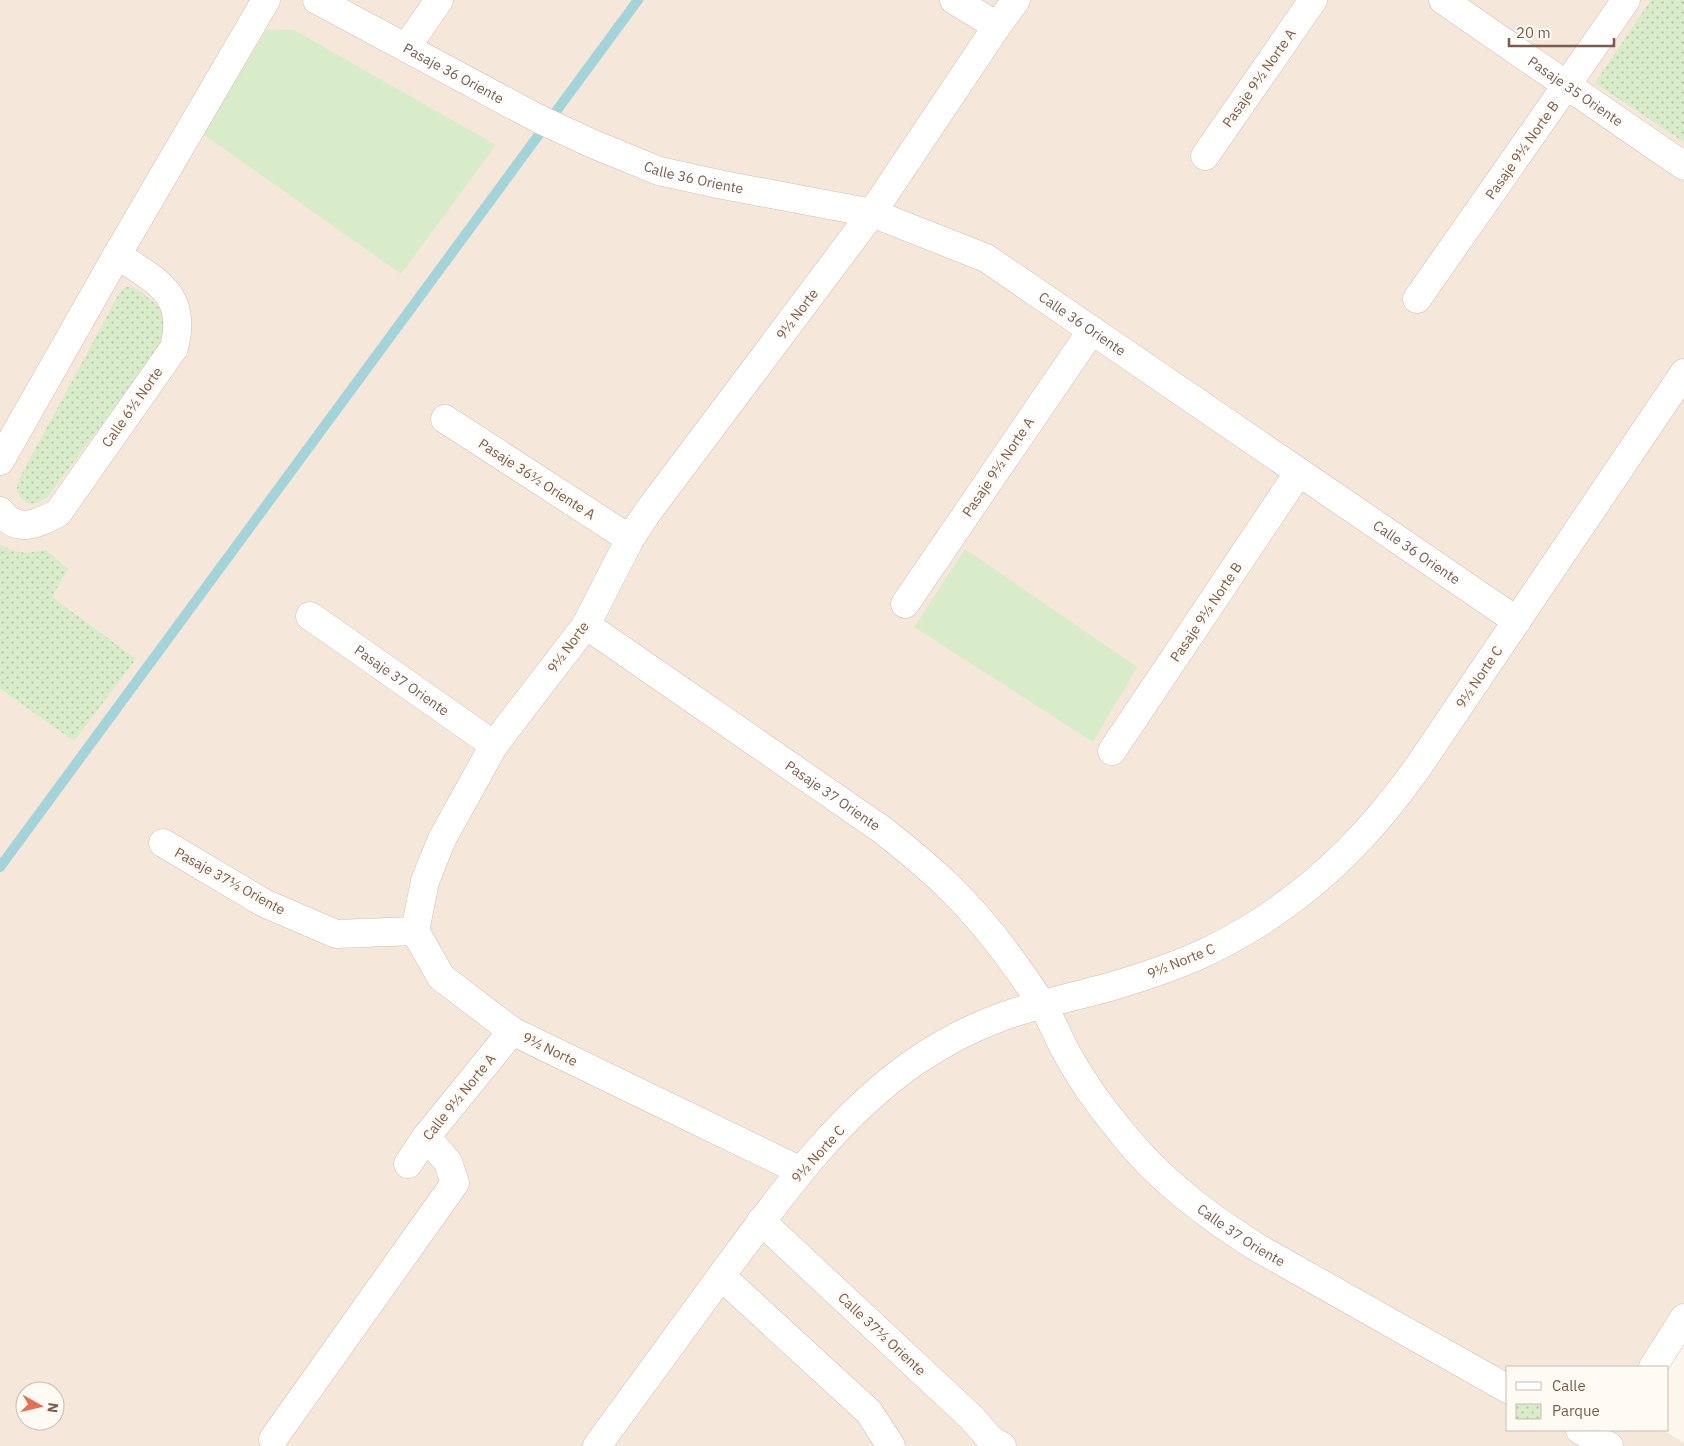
<svg xmlns="http://www.w3.org/2000/svg" width="1684" height="1446" font-family="'IBM Plex Sans',sans-serif">
	<style>
		.residential { fill: #f5e8da; fill-rule: evenodd }
		.green { fill: #d8ecc9 }
		.park { fill: url(#park-dots) }
		.lines { fill: none; stroke-linecap: round; stroke-linejoin: round }
		.stream { stroke: #a5d3da; stroke-width: 10 }
		.minor-casing { stroke: #d1beb0; stroke-width: 29 }
		.minor { stroke: #fff; stroke-width: 28 }
		.labels { text-anchor: middle; dominant-baseline: central; stroke-width: 4.5; stroke-linejoin: round; paint-order: stroke }
		.street-label { font-size: 14px; fill: #7a5c4d; stroke: #fffaf3 }
	</style>
	<defs>
		<pattern id="park-dots" width="8" height="8" patternUnits="userSpaceOnUse" patternTransform="scale(1.25)"><rect width="8" height="8" fill="#d8ecc9"/><path d="M2 2h.1M6 6h.1" fill="none" stroke="#b4c2a5" stroke-width="1.8" stroke-linecap="round"/></pattern>
	</defs>
	<rect width="100%" height="100%" fill="#fdf6ec"/>
	<path class="residential" d="M0,0H1684V1319L1652,1367H1508V1430H1663L1684,1443V1446H0ZM25,1391H55V1421H25Z"/>
	<g class="green">
		<path d="M267,29L294,30L496,145L401,274L203,134Z"/>
		<path d="M965,549L1137,667L1093,742L914,627Z"/>
	</g>
	<g class="park">
		<path d="M1651,0H1684V142L1595,83Z"/>
		<path d="M127,287C135,287 141,292 147,297C168,313 172,322 160,347L48,496C34,510 16,504 17,483L121,290Z"/>
		<path d="M0,544C15,554 29,554 46,550L68,569L52,597L136,659L74,741L0,689Z"/>
	</g>
	<g class="lines">
		<path class="stream" d="M0,867L638,0"/>
		<g class="minor-casing">
			<g id="minor">
				<path id="s1" d="M317,0L537,118L593,144L659,171L723,185L872,213L986,258L1517,621"/>
				<path d="M954,0L997,26"/>
				<path id="s2" d="M1443,0L1684,166"/>
				<path d="M406,48L439,0"/>
				<path d="M1205,156L1313,0"/>
				<path d="M1417,299L1626,0"/>
				<path d="M445,419L630,539"/>
				<path d="M0,461L117,255L266,0"/>
				<path d="M0,511C17,534 37,524 58,513L174,348C188,293 157,282 117,255"/>
				<path d="M905,604L1092,330"/>
				<path id="s3" d="M310,616L494,745"/>
				<path id="s4" d="M586,625L881,829C904,847 926,865 947,885C983,920 1014,961 1041,1003C1051,1018 1057,1035 1065,1050C1081,1080 1101,1108 1123,1134C1160,1181 1208,1216 1258,1248L1508,1389"/>
				<path d="M1112,751L1299,472"/>
				<path d="M163,843L264,903L336,934L415,931"/>
				<path d="M408,1164L426,1137L512,1031"/>
				<path d="M801,1171L512,1031L441,977L415,931L425,881L442,839L494,745L586,625L630,539L647,513L872,213L997,26L1016,0"/>
				<path d="M761,1221L972,1418L991,1440L1002,1446"/>
				<path d="M721,1276L869,1412L891,1446"/>
				<path d="M1653,1367L1684,1318"/>
				<path d="M1580,1430L1609,1446"/>
				<path d="M273,1439L455,1183L448,1162L426,1137"/>
				<path d="M597,1446C640,1387 684,1327 727,1268C782,1193 839,1114 916,1061C944,1042 973,1027 1004,1016C1040,1003 1079,996 1116,985C1146,976 1176,966 1204,953C1224,944 1244,932 1262,921C1327,878 1373,830 1418,767L1684,373"/>
			</g>
		</g>
		<use href="#minor" class="minor"/>
	</g>
	<g class="labels">
		<g class="street-label">
			<text stroke="none"><textPath href="#s1" startOffset="155">Pasaje 36 Oriente</textPath></text>
			<text transform="translate(1259 78) rotate(-55)">Pasaje 9½ Norte A</text>
			<text stroke="none"><textPath href="#s2" startOffset="161">Pasaje 35 Oriente</textPath></text>
			<text transform="translate(1522 150) rotate(-55)">Pasaje 9½ Norte B</text>
			<text stroke="none"><textPath href="#s1" startOffset="418">Calle 36 Oriente</textPath></text>
			<text transform="translate(797 314) rotate(-53)">9½ Norte</text>
			<text stroke="none"><textPath href="#s1" startOffset="839">Calle 36 Oriente</textPath></text>
			<text transform="translate(132 407) rotate(-55)">Calle 6½ Norte</text>
			<text transform="translate(998 467) rotate(-56)">Pasaje 9½ Norte A</text>
			<text transform="translate(537 479) rotate(33)">Pasaje 36½ Oriente A</text>
			<text stroke="none"><textPath href="#s1" startOffset="1244">Calle 36 Oriente</textPath></text>
			<text transform="translate(1206 612) rotate(-56)">Pasaje 9½ Norte B</text>
			<text transform="translate(568 647) rotate(-54)">9½ Norte</text>
			<text transform="translate(1479 677) rotate(-56)">9½ Norte C</text>
			<text stroke="none"><textPath href="#s3" startOffset="112">Pasaje 37 Oriente</textPath></text>
			<text stroke="none"><textPath href="#s4" startOffset="300">Pasaje 37 Oriente</textPath></text>
			<text transform="translate(230 881) rotate(29)">Pasaje 37½ Oriente</text>
			<text transform="translate(1181 961) rotate(-22)">9½ Norte C</text>
			<text transform="translate(550 1049) rotate(26)">9½ Norte</text>
			<text transform="translate(459 1097) rotate(-51)">Calle 9½ Norte A</text>
			<text transform="translate(818 1154) rotate(-48)">9½ Norte C</text>
			<text stroke="none"><textPath href="#s4" startOffset="908">Calle 37 Oriente</textPath></text>
			<text transform="translate(882 1334) rotate(43)">Calle 37½ Oriente</text>
		</g>
	</g>
	<rect x="1506" y="1366" width="162" height="65" fill="#fffaf3" stroke="#cabbb1"/>
	<rect x="1516" y="1382" width="25" height="8" fill="#ffffff" stroke="#cabbb1"/>
	<text x="1552" y="1391" font-size="15" fill="#7a5c4d">Calle</text>
	<rect x="1516" y="1404" width="25" height="15" fill="url(#park-dots)" stroke="#cabbb1"/>
	<text x="1552" y="1416" font-size="15" fill="#7a5c4d">Parque</text>
	<g transform="translate(40 1406) rotate(98)"><circle r="24" fill="#fffaf3" stroke="#cabbb1"/>
	<path d="M0-4L9 19L0 12L-9 19Z" fill="#e76f51"/>
	<text y="-8" font-size="14" font-weight="bold" text-anchor="middle" fill="#7a5c4d">N</text>
	</g>
	<path d="M1509 38v8h105v-8" fill="none" stroke="#7a5c4d" stroke-width="2.5"/>
	<text x="1516" y="38" font-size="15" fill="#7a5c4d" stroke="#fffaf3" stroke-width="4" paint-order="stroke">20 m</text>
</svg>
